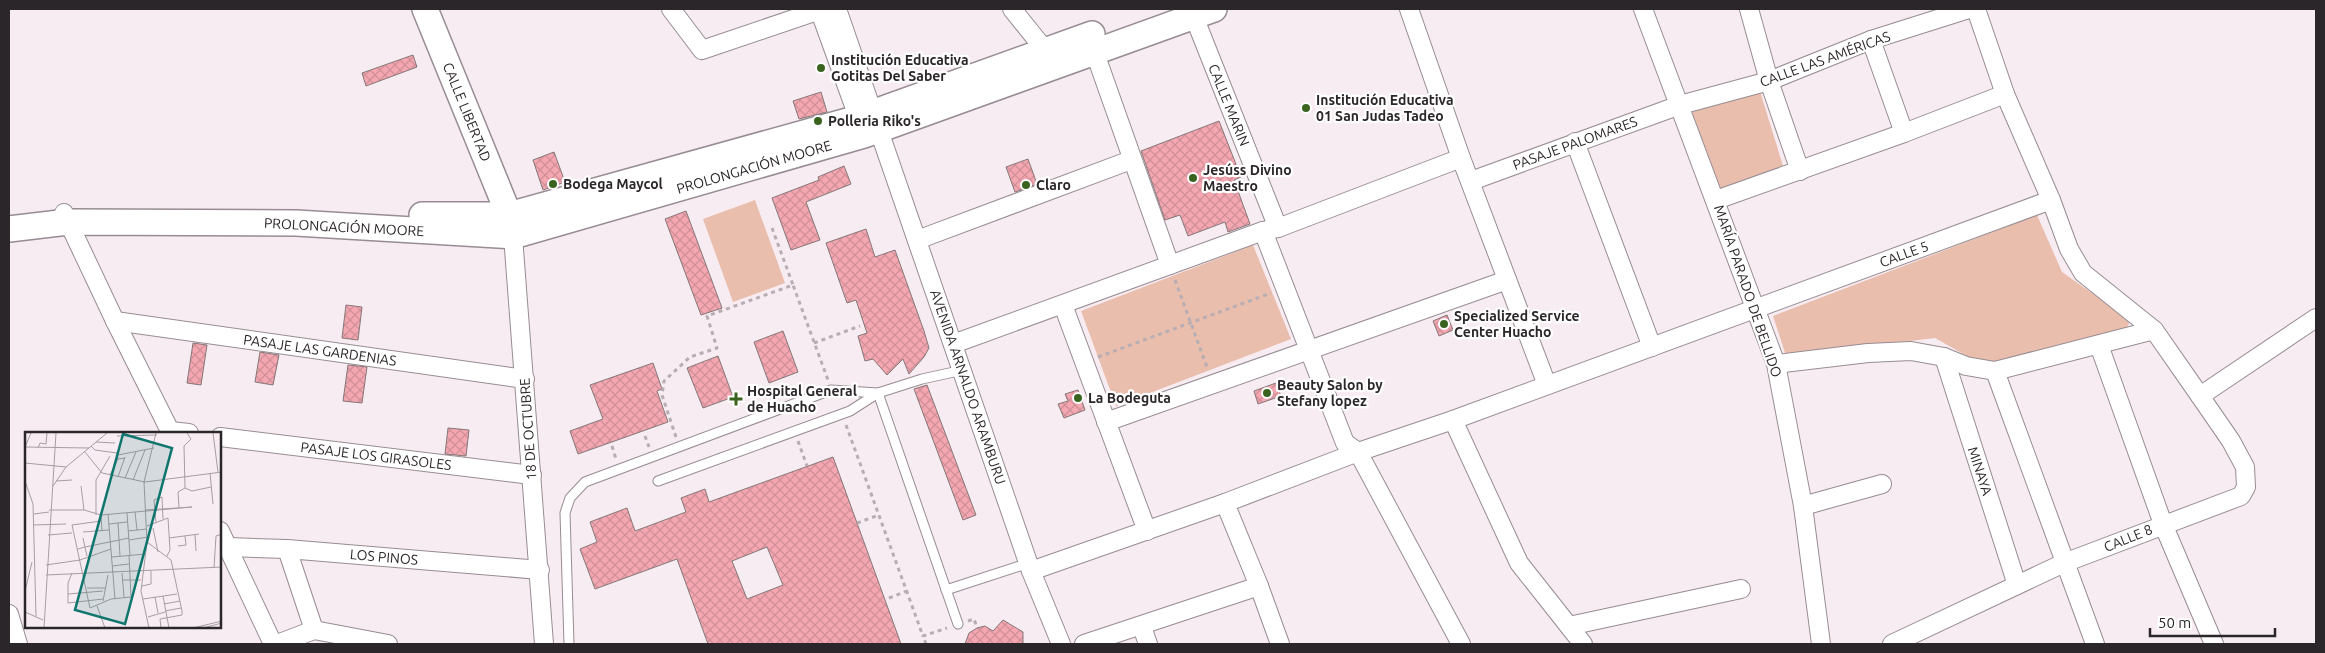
<svg xmlns="http://www.w3.org/2000/svg" width="2325" height="653" font-family="Ubuntu,sans-serif">
	<style>
		.green { fill: #eabead }
		.building { fill: url(#building-cross-hatch); stroke: #847778; fill-rule: evenodd }
		.lines { fill: none; stroke-linecap: round; stroke-linejoin: round }
		.lane-casing { stroke: #978c93; stroke-width: 11 }
		.street-casing { stroke: #978c93; stroke-width: 20 }
		.secondary-casing { stroke: #978c93; stroke-width: 28 }
		.path { stroke: #b7adb3; stroke-width: 3; stroke-dasharray: 4 4; stroke-linecap: butt }
		.lane { stroke: #fff; stroke-width: 9 }
		.street { stroke: #fff; stroke-width: 18 }
		.secondary { stroke: #fff; stroke-width: 25 }
		.poi-dot { fill: #39631f; stroke: #fff; stroke-width: 2 }
		.labels { text-anchor: middle; dominant-baseline: central; stroke-width: 4.5; stroke-linejoin: round; paint-order: stroke }
		.street-label { font-size: 14px; fill: #2b2629; stroke: #fff }
		.poi-label { font-size: 14px; font-weight: bold; fill: #2b2629; stroke: #fff; text-anchor: start }
		.inset-road { fill: none; stroke: #a69da2; stroke-width: 1 }
		.view { fill: #0f766e; fill-opacity: 0.15; stroke: #0f766e; stroke-width: 2.5 }
		.inset-edge { fill: none; stroke: #2b2629; stroke-width: 2.5 }
	</style>
	<defs>
		<pattern id="building-cross-hatch" width="8" height="8" patternUnits="userSpaceOnUse" patternTransform="scale(1.25)"><rect width="8" height="8" fill="#f4a7b1"/><path d="M0 0l8 8M0 8l8-8" fill="none" stroke="#d19098"/></pattern>
	</defs>
	<rect width="100%" height="100%" fill="#f8ecf3"/>
	<g class="green">
		<path d="M1759,88L1784,169L1721,192L1692,112Z"/>
		<path d="M755,200L785,283L733,302L703,219Z"/>
		<path d="M2037,215L2062,272L2130,320L2126,332L1988,368L1935,338L1786,356L1773,316Z"/>
		<path d="M1253,245L1291,339L1116,406L1081,311Z"/>
	</g>
	<g class="building">
		<path d="M413,55L417,67L366,86L362,73Z"/>
		<path d="M821,92L827,112L799,119L793,101Z"/>
		<path d="M1219,121L1241,177L1234,180L1250,224L1228,232L1225,222L1188,236L1180,215L1165,220L1141,151Z"/>
		<path d="M554,152L565,182L543,190L533,160Z"/>
		<path d="M1028,159L1037,184L1015,192L1006,167Z"/>
		<path d="M844,166L851,184L806,202L820,240L791,250L772,198L819,180L818,177Z"/>
		<path d="M686,211L722,308L701,315L665,219Z"/>
		<path d="M866,229L875,257L895,250L924,331L929,348L924,357L909,374L903,359L887,375L873,359L865,361L858,336L867,333L856,300L847,303L826,243Z"/>
		<path d="M346,305L362,307L358,340L342,338Z"/>
		<path d="M1447,315L1453,330L1439,336L1433,321Z"/>
		<path d="M783,331L798,372L769,383L754,342Z"/>
		<path d="M193,343L207,345L201,385L187,383Z"/>
		<path d="M260,352L279,355L273,385L255,382Z"/>
		<path d="M718,356L733,397L703,408L687,368Z"/>
		<path d="M653,363L662,389L657,391L668,422L578,454L570,431L603,419L590,385Z"/>
		<path d="M348,365L367,367L362,403L343,401Z"/>
		<path d="M1276,383L1281,396L1258,404L1254,391Z"/>
		<path d="M927,385L976,515L963,520L914,389Z"/>
		<path d="M1078,390L1085,410L1064,418L1058,404L1068,401L1065,394Z"/>
		<path d="M448,428L469,430L466,456L445,454Z"/>
		<path d="M833,457L901,644H708L677,559L595,589L580,549L597,542L590,522L627,508L635,531L686,512L681,498L705,489L709,502ZM767,547L783,585L747,599L732,561Z"/>
		<path d="M1003,620L1023,632V644H965L969,633L977,628L985,626L993,631Z"/>
	</g>
	<g class="lines">
		<g class="lane-casing">
			<g id="lane">
				<path d="M946,590L1029,563"/>
				<path d="M958,624L878,393L922,379L963,370"/>
				<path d="M569,644L565,513L570,498L585,482L831,390L878,393L850,411L658,481"/>
			</g>
		</g>
		<g class="street-casing">
			<g id="street">
				<path d="M671,9L702,50L823,9"/>
				<path d="M819,9L862,128"/>
				<path d="M837,9L1031,571L1061,644"/>
				<path d="M1012,9L1045,50"/>
				<path d="M1191,9L1278,228"/>
				<path d="M1409,9L1461,158L1547,385"/>
				<path d="M1643,9L1776,364L1803,506L1821,644"/>
				<path d="M1749,9L1769,81L1800,171"/>
				<path d="M1871,40L1904,133"/>
				<path d="M1091,42L1170,265"/>
				<path d="M1575,142L1652,347"/>
				<path d="M1471,181L1680,105L1769,81L1871,40L1969,9"/>
				<path d="M1716,200L1904,133L2005,94"/>
				<path d="M64,213L115,321L171,433"/>
				<path d="M1263,231L1345,443L1358,452L1461,644"/>
				<path d="M513,236L544,644"/>
				<path d="M917,240L1131,160"/>
				<path d="M1063,305L1147,531"/>
				<path d="M115,321L525,379"/>
				<path d="M953,344L1263,231L1278,228L1461,158"/>
				<path d="M2099,345L2163,524L2214,644"/>
				<path d="M1944,357L2017,585"/>
				<path d="M1776,364L1868,353L1911,351L1944,357L1966,366L1995,371L2154,330"/>
				<path d="M1995,371L2095,644"/>
				<path d="M2200,396L2316,318"/>
				<path d="M1453,420L1519,563L1583,644"/>
				<path d="M1106,422L1507,280"/>
				<path d="M170,431L189,433"/>
				<path d="M220,437L532,475"/>
				<path d="M1225,503L1259,586L1280,644"/>
				<path d="M1803,506L1882,484"/>
				<path d="M220,531L273,644"/>
				<path d="M228,547L287,549L540,570"/>
				<path d="M287,549L314,630L388,644"/>
				<path d="M1031,571L1225,503L1358,452L1453,420L2051,200"/>
				<path d="M9,614L18,644"/>
				<path d="M1569,626L1741,589"/>
				<path d="M1142,627L1148,644"/>
				<path d="M277,644L314,630"/>
				<path d="M1084,644L1259,586"/>
				<path d="M1892,644L2064,563L2241,496L2246,487L2245,467L2231,441L2200,396L2154,330L2083,273L2069,249L2051,200L2005,94L1976,9"/>
			</g>
		</g>
		<g class="secondary-casing">
			<g id="secondary">
				<path d="M425,9L509,215L512,230"/>
				<path d="M422,215H509L858,118L1092,34"/>
				<path d="M9,229L68,222L296,223L513,236L864,135L1214,9"/>
			</g>
		</g>
		<g class="path">
			<path d="M772,228L793,285"/>
			<path d="M1175,280L1208,370"/>
			<path d="M814,343L860,326"/>
			<path d="M1098,357L1271,293"/>
			<path d="M846,425L923,636"/>
			<path d="M645,436L649,447"/>
			<path d="M676,437L662,395L664,381L690,357L717,348L707,316L793,285L828,380"/>
			<path d="M798,441L807,466"/>
			<path d="M612,446L616,459"/>
			<path d="M857,523L879,515"/>
			<path d="M889,598L907,591"/>
			<path d="M968,621L974,619L977,628"/>
			<path d="M926,644L923,636L947,628"/>
		</g>
		<use href="#lane" class="lane"/>
		<use href="#street" class="street"/>
		<use href="#secondary" class="secondary"/>
	</g>
	<g class="poi-dot">
		<circle cx="821" cy="68" r="5"/>
		<circle cx="1306" cy="108" r="5"/>
		<circle cx="818" cy="121" r="5"/>
		<circle cx="1193" cy="178" r="5"/>
		<circle cx="553" cy="184" r="5"/>
		<circle cx="1026" cy="185" r="5"/>
		<circle cx="1444" cy="324" r="5"/>
		<circle cx="1267" cy="393" r="5"/>
		<circle cx="1078" cy="398" r="5"/>
		<path d="M733.5 391.5h5v5h5v5h-5v5h-5v-5h-5v-5h5z"/>
	</g>
	<g class="labels">
		<g class="street-label">
			<text transform="translate(1825 59) rotate(-20)">CALLE LAS AMÉRICAS</text>
			<text transform="translate(1229 105) rotate(68)">CALLE MARIN</text>
			<text transform="translate(467 112) rotate(68)">CALLE LIBERTAD</text>
			<text transform="translate(1575 143) rotate(-20)">PASAJE PALOMARES</text>
			<text transform="translate(754 167) rotate(-16)">PROLONGACIÓN MOORE</text>
			<text transform="translate(344 227) rotate(3)">PROLONGACIÓN MOORE</text>
			<text transform="translate(1904 254) rotate(-20)">CALLE 5</text>
			<text transform="translate(1748 291) rotate(71)">MARÍA PARADO DE BELLIDO</text>
			<text transform="translate(320 350) rotate(8)">PASAJE LAS GARDENIAS</text>
			<text transform="translate(968 387) rotate(71)">AVENIDA ARNALDO ARAMBURU</text>
			<text transform="translate(528 429) rotate(-94)">18 DE OCTUBRE</text>
			<text transform="translate(376 456) rotate(7)">PASAJE LOS GIRASOLES</text>
			<text transform="translate(1980 471) rotate(72)">MINAYA</text>
			<text transform="translate(2128 538) rotate(-22)">CALLE 8</text>
			<text transform="translate(384 557) rotate(5)">LOS PINOS</text>
		</g>
		<g class="poi-label">
			<text x="831" y="60">Institución Educativa<tspan x="831" dy="16">Gotitas Del Saber</tspan></text>
			<text x="1316" y="100">Institución Educativa<tspan x="1316" dy="16">01 San Judas Tadeo</tspan></text>
			<text x="828" y="121">Polleria Riko's</text>
			<text x="1203" y="170">Jesúss Divino<tspan x="1203" dy="16">Maestro</tspan></text>
			<text x="563" y="184">Bodega Maycol</text>
			<text x="1036" y="185">Claro</text>
			<text x="1454" y="316">Specialized Service<tspan x="1454" dy="16">Center Huacho</tspan></text>
			<text x="1277" y="385">Beauty Salon by<tspan x="1277" dy="16">Stefany lopez</tspan></text>
			<text x="747" y="391">Hospital General<tspan x="747" dy="16">de Huacho</tspan></text>
			<text x="1088" y="398">La Bodeguta</text>
		</g>
	</g>
	<g transform="translate(25 432)">
		<rect width="196" height="196" fill="#f8ecf3"/>
		<path class="inset-road" d="M188,1L193,40M92,4L132,3M71,10L90,11M66,14L70,18L92,21L93,27M0,15L64,16M0,15L6,1M13,16L15,11L21,12L22,1M60,20L77,41M93,23L129,16M0,31L41,35M77,41L120,50L197,40M185,41L188,72M85,43L93,27L100,26M93,45L100,25M100,46L111,20M108,48L120,18M0,49L8,72L11,184M31,49L47,48M28,54L41,35L82,1M56,54L59,78M160,56L159,14L166,7L162,1M160,56L167,59L186,55M154,75L153,60L160,56M24,78H59L76,83L167,75L120,78M110,80L112,98M102,81L105,123M9,82L24,80M83,82L90,167M71,83V48L85,24M76,83L77,99M76,89L47,93L65,176L86,167L106,165L104,123M131,90L129,68L137,65L138,87M93,91L95,124M84,92L102,90M8,93L41,92M122,94L143,86L145,118L142,124M128,96L133,120M103,99L122,97M58,100L84,98M23,103L47,101M170,103L171,119M58,106L60,115L104,106M144,106L174,102M104,108L123,105M122,110L146,128L157,179V183L135,187L136,196M153,114L161,113L160,104M53,117L60,115L62,124M87,125L121,122M21,133L55,128L86,117M87,134L104,132M189,136L191,104L197,102M47,141L43,151V171L78,167M97,141L99,165M21,143L197,135M98,148H116M117,154L126,152V139M62,156H81M0,159L7,130M43,162L78,159M138,164L144,196M130,165L133,181M118,167L152,162M78,169L83,143M139,172L155,169M72,174L80,196M140,179L156,176M0,180L18,188M123,185L140,180M19,196L31,1M124,196L116,159L122,110L119,50L131,1M168,196L197,189M178,196L197,191"/>
		<path class="view" d="M98,2L147,16L100,192L50,178Z"/>
		<rect width="196" height="196" class="inset-edge"/>
	</g>
	<rect width="2325" height="653" fill="none" stroke="#2b2629" stroke-width="20"/>
	<path d="M2150 628v8h125v-8" fill="none" stroke="#2b2629" stroke-width="2.5"/>
	<text x="2158" y="628" font-size="15" fill="#2b2629" stroke="#ffffff" stroke-width="4" paint-order="stroke">50 m</text>
</svg>
